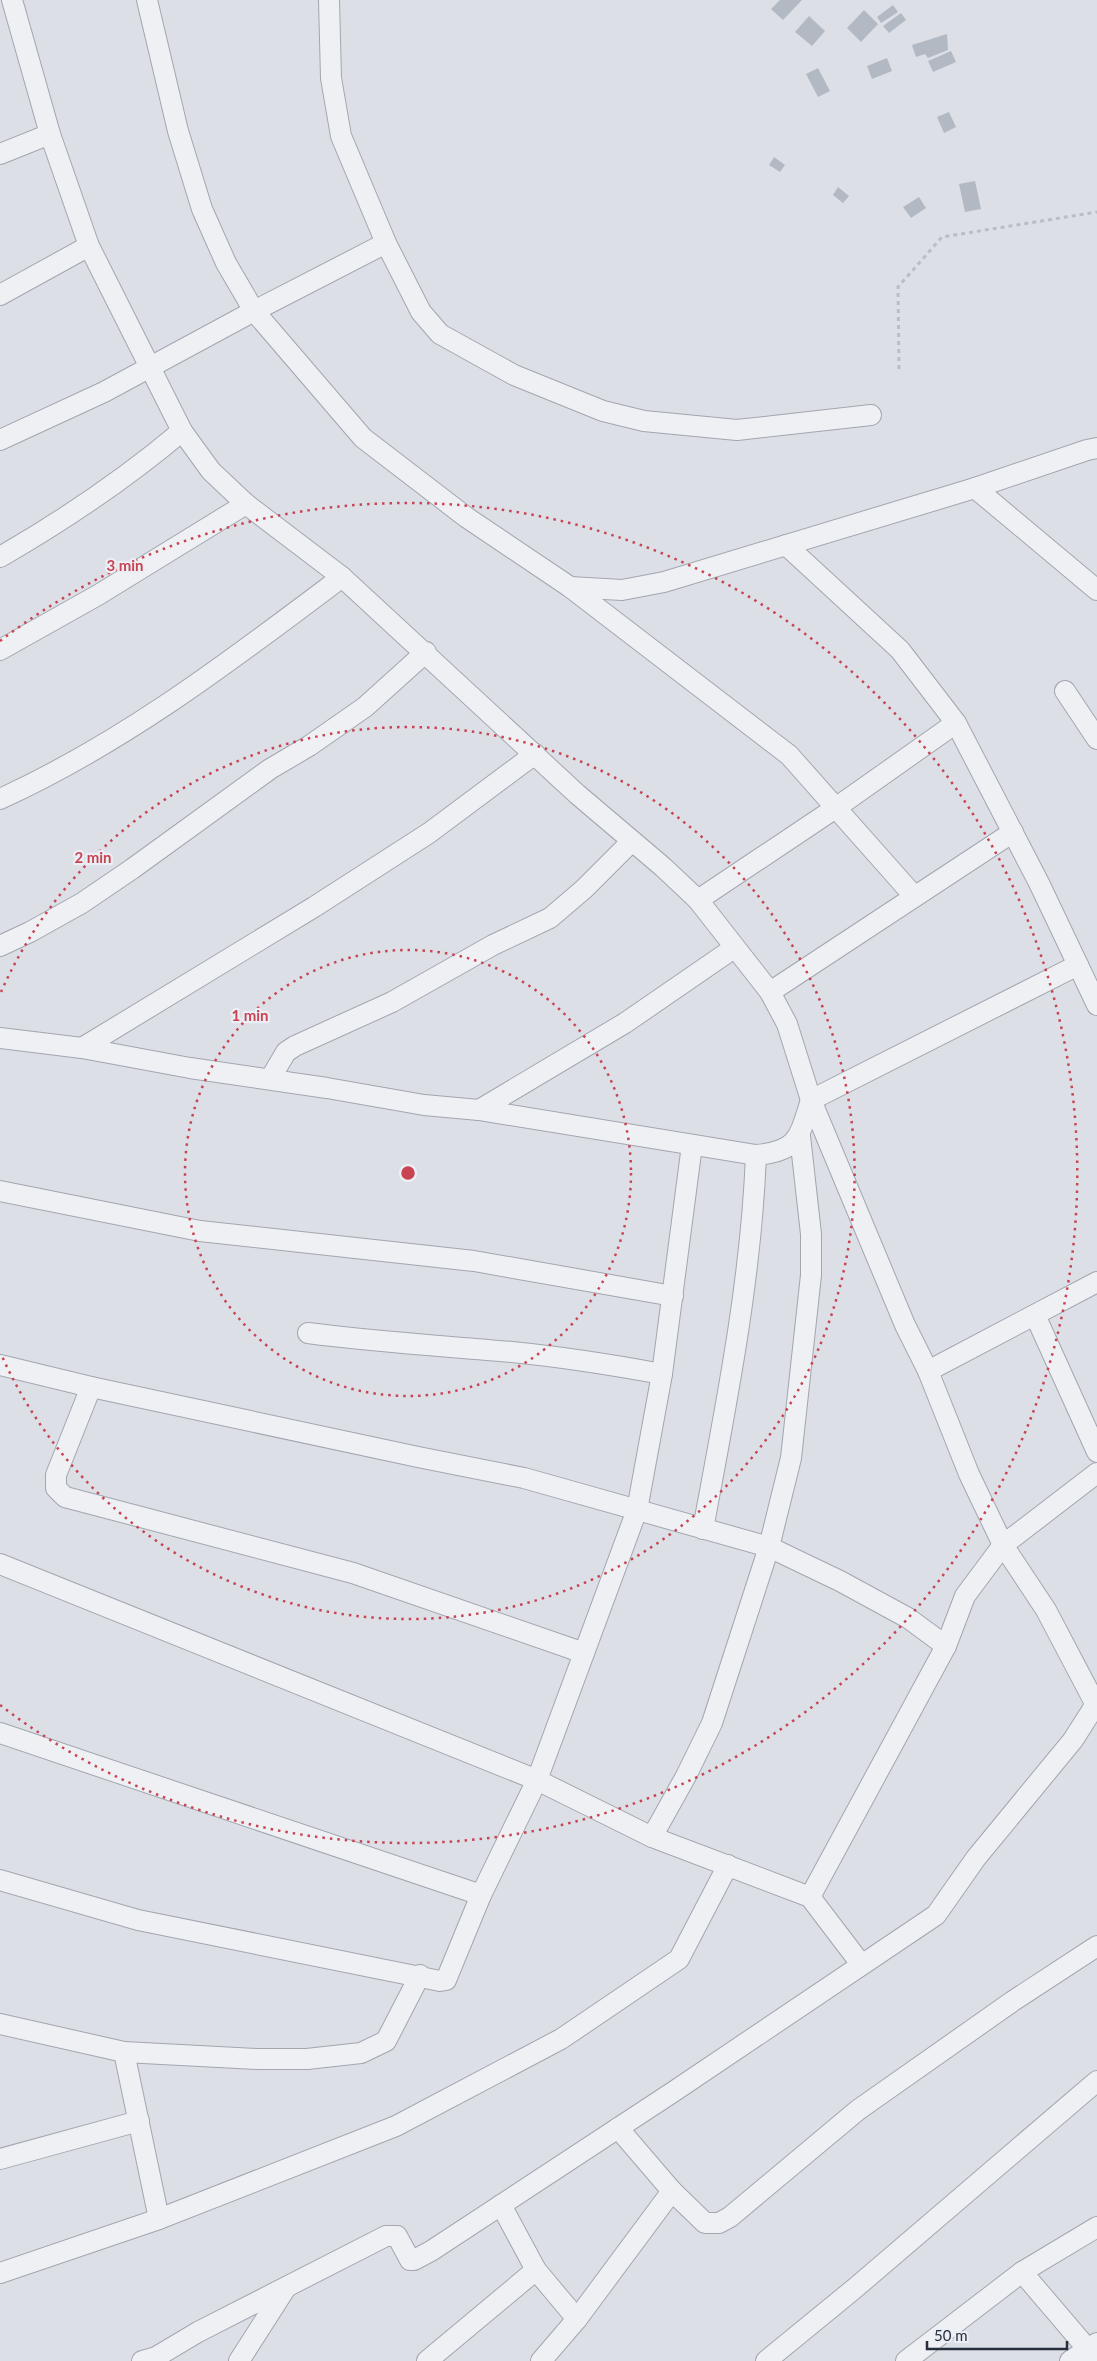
<svg xmlns="http://www.w3.org/2000/svg" width="1097" height="2361" font-family="Lato,sans-serif">
	<style>
		.building { fill: #b3b9c2 }
		.lines { fill: none; stroke-linecap: round; stroke-linejoin: round }
		.minor-casing { stroke: #a2a6af; stroke-width: 22 }
		.path { stroke: #babdc4; stroke-width: 3; stroke-dasharray: 4 4; stroke-linecap: butt }
		.minor { stroke: #eef0f4; stroke-width: 20 }
		.ring { fill: none; stroke: #c84453; stroke-width: 2.5; stroke-dasharray: 2.5 5 }
		.centre { fill: #c84453; stroke: #ebeef4; stroke-width: 2.5 }
		.ring-label { font-size: 15px; text-anchor: middle; font-weight: bold; fill: #c84453; stroke: #ebeef4; stroke-width: 4.5; stroke-linejoin: round; paint-order: stroke }
	</style>
	<rect width="100%" height="100%" fill="#dcdfe6"/>
	<g class="building">
		<path d="M780,0H802L783,20L771,9Z"/>
		<path d="M893,5L898,12L881,23L877,17Z"/>
		<path d="M864,10L878,24L861,42L847,28Z"/>
		<path d="M901,13L906,20L889,33L883,26Z"/>
		<path d="M809,16L825,31L812,46L795,32Z"/>
		<path d="M947,34L948,50L928,58L925,54L916,57L912,45Z"/>
		<path d="M951,51L956,62L933,72L928,61Z"/>
		<path d="M887,58L892,71L872,79L867,66Z"/>
		<path d="M818,68L830,91L818,97L806,74Z"/>
		<path d="M949,112L956,127L944,133L937,117Z"/>
		<path d="M774,157L785,165L780,172L769,165Z"/>
		<path d="M975,181L981,209L965,212L959,184Z"/>
		<path d="M838,187L849,196L843,203L833,195Z"/>
		<path d="M919,197L926,208L911,218L903,207Z"/>
	</g>
	<g class="lines">
		<g class="minor-casing">
			<g id="minor">
				<path d="M12,0L50,134L89,246L182,431L211,471L246,504L342,577L577,794L663,867L698,900L770,992L787,1024L811,1100L905,1325L928,1371L969,1474L1003,1545L1046,1610L1097,1707"/>
				<path d="M147,0L178,131L202,209L226,263L254,311L363,438L466,517L570,587L789,755L914,896"/>
				<path d="M329,0L331,78L341,136L386,243L421,312L440,334L514,375L603,411L644,421L737,430L871,415"/>
				<path d="M0,154L50,134"/>
				<path d="M0,295L89,246"/>
				<path d="M0,440L104,392L254,311L386,243"/>
				<path d="M975,488L1097,590"/>
				<path d="M786,545L900,650L956,723L1039,883L1097,1005"/>
				<path d="M0,557C66,519 124,480 182,431"/>
				<path d="M570,587L622,590L664,582L975,488L1087,450L1097,448"/>
				<path d="M0,650L98,595L246,504"/>
				<path d="M1065,691L1097,739"/>
				<path d="M0,799C125,742 233,659 342,577"/>
				<path d="M698,900L837,807L956,723"/>
				<path d="M0,946L30,932L82,903L132,869L270,769L309,746L365,707L426,652"/>
				<path d="M770,992L1013,832"/>
				<path d="M0,1038L82,1048L190,1068L327,1088L424,1105L479,1110L756,1155C799,1151 799,1137 811,1100L1078,965"/>
				<path d="M82,1048L314,907L429,833L535,754"/>
				<path d="M270,1079L286,1052L295,1046L392,1002L493,945L550,918L584,889L632,841"/>
				<path d="M479,1110L625,1023L734,948"/>
				<path d="M0,1191L200,1231L474,1261L673,1296"/>
				<path d="M1035,1315L1097,1452"/>
				<path d="M308,1333C376,1342 444,1346 512,1352C563,1357 613,1365 662,1374"/>
				<path d="M0,1365L91,1387L418,1457L524,1478L769,1547L840,1581L908,1618L946,1646"/>
				<path d="M928,1371L1097,1282"/>
				<path d="M91,1387L56,1475V1488L65,1497L353,1573L584,1653"/>
				<path d="M703,1529C726,1405 751,1282 756,1155"/>
				<path d="M0,1564L537,1780L652,1837L810,1897L861,1964"/>
				<path d="M0,1733L481,1895"/>
				<path d="M652,1837L686,1776L712,1723L769,1547L791,1458L811,1275V1234L800,1136"/>
				<path d="M0,1880L138,1920L440,1981L446,1980L481,1895L537,1780L637,1510L662,1374L692,1145"/>
				<path d="M810,1897L946,1646L965,1596L1003,1545L1097,1473"/>
				<path d="M0,2024L124,2052L258,2059H307L361,2053L386,2041L420,1975"/>
				<path d="M124,2052L159,2219"/>
				<path d="M618,2128L672,2191L705,2223H719L730,2217L858,2110L1013,2001L1097,1946"/>
				<path d="M0,2159L139,2121"/>
				<path d="M501,2205L536,2270L577,2319"/>
				<path d="M1022,2272L1097,2360"/>
				<path d="M0,2273L159,2219L396,2126L561,2039L679,1959L728,1865"/>
				<path d="M142,2361L156,2357L198,2332L386,2236H397L410,2260H414L431,2251L673,2092L936,1915L976,1858L1073,1740L1096,1704"/>
				<path d="M239,2361L285,2289"/>
				<path d="M427,2361L536,2270"/>
				<path d="M541,2361L577,2319L672,2191"/>
				<path d="M766,2361L854,2289L1097,2081"/>
				<path d="M906,2361L1022,2272L1097,2227"/>
				<path d="M1070,2361L1097,2343"/>
			</g>
		</g>
		<path class="path" d="M899,369L898,287L942,237L1097,212"/>
		<use href="#minor" class="minor"/>
	</g>
	<g class="ring">
		<circle cx="408" cy="1173" r="223"/>
		<path d="M1 992A446 446 0 1 1 1 1354"/>
		<path d="M0 641A670 670 0 1 1 0 1705"/>
	</g>
	<circle cx="408" cy="1173" r="8" class="centre"/>
	<g class="ring-label">
		<text x="125" y="571">3 min</text>
		<text x="93" y="863">2 min</text>
		<text x="250" y="1021">1 min</text>
	</g>
	<path d="M927 2341v8h140v-8" fill="none" stroke="#262d3b" stroke-width="2.5"/>
	<text x="934" y="2341" font-size="15" fill="#262d3b" stroke="#ebeef4" stroke-width="4" paint-order="stroke">50 m</text>
</svg>
